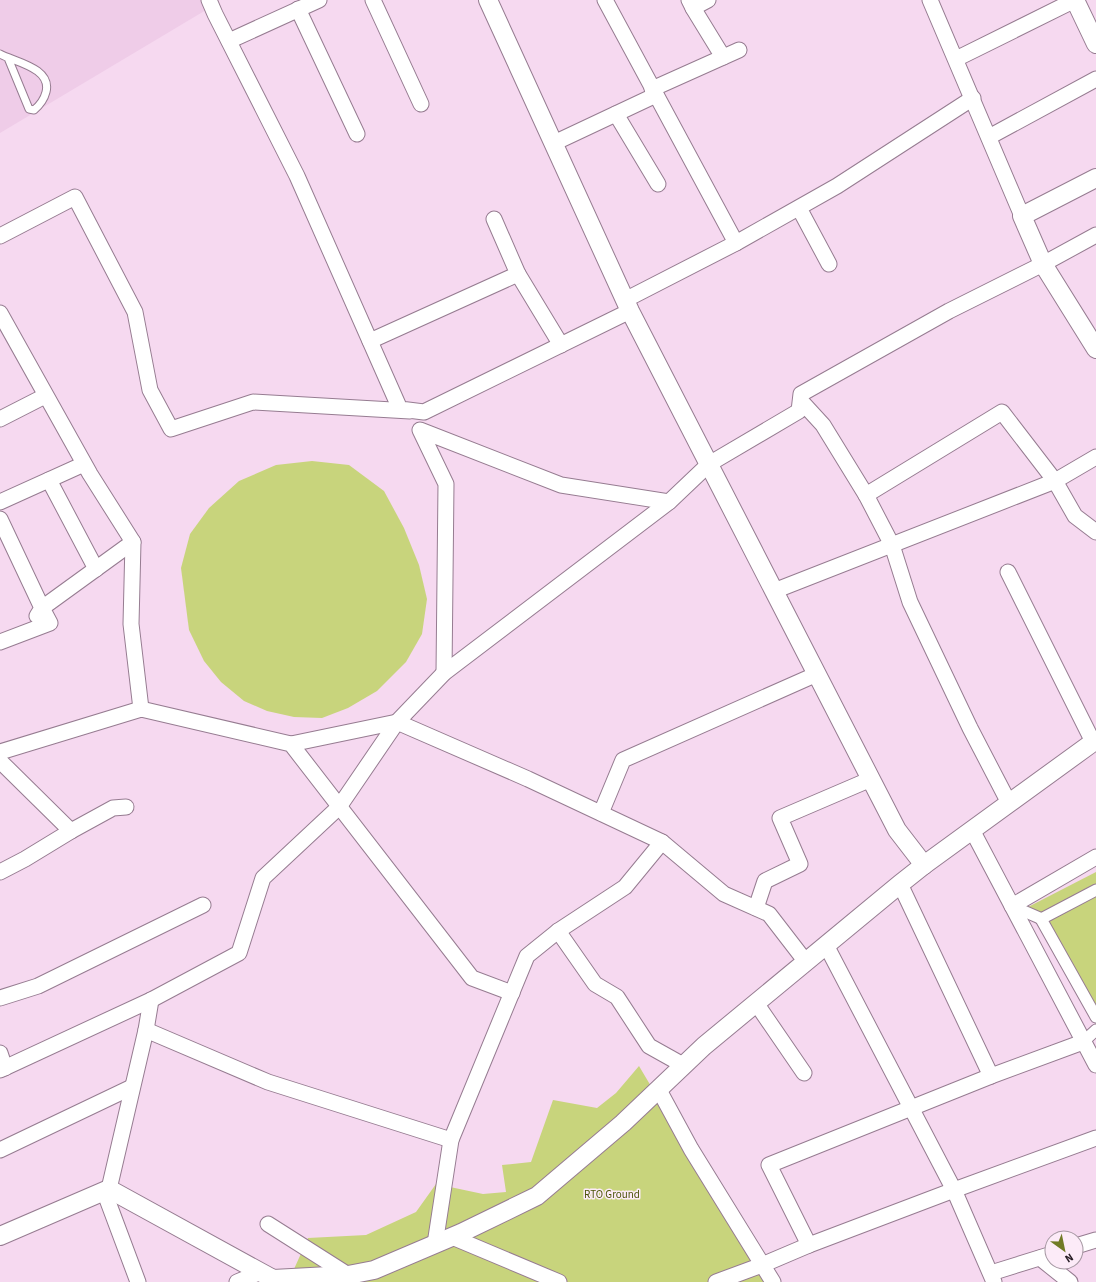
<svg xmlns="http://www.w3.org/2000/svg" width="1096" height="1282" font-family="'Source Sans 3',sans-serif">
	<style>
		.built { fill: #efcce8 }
		.green { fill: #c8d47c }
		.lines { fill: none; stroke-linecap: round; stroke-linejoin: round }
		.service-casing { stroke: #967c91; stroke-width: 9 }
		.pedestrian-casing { stroke: #967c91; stroke-width: 13 }
		.minor-casing { stroke: #967c91; stroke-width: 17 }
		.tertiary-casing { stroke: #967c91; stroke-width: 20 }
		.service { stroke: #fff; stroke-width: 7 }
		.pedestrian { stroke: #fff; stroke-width: 11 }
		.minor { stroke: #fff; stroke-width: 15 }
		.tertiary { stroke: #fff; stroke-width: 18 }
		.labels { text-anchor: middle; dominant-baseline: central; stroke-width: 3; stroke-linejoin: round; paint-order: stroke }
		.park-label { font-size: 11px; fill: #4d5509; stroke: #fcebf8 }
	</style>
	<rect width="100%" height="100%" fill="#f6d9f0"/>
	<path class="built" d="M0,0H201L206,10L0,133Z"/>
	<g class="green">
		<path d="M312,461L349,465L384,491L404,528L419,565L427,599L422,634L406,662L377,691L348,708L322,718L294,717L267,711L244,701L221,682L204,661L189,630L181,568L190,534L209,508L239,481L276,465Z"/>
		<path d="M1096,872V1024L1028,907Z"/>
		<path d="M639,1066L767,1282H291L290,1278L308,1238L366,1235L416,1212L436,1184L483,1194L506,1192L502,1165L531,1162L553,1100L597,1108L616,1093Z"/>
	</g>
	<g class="lines">
		<g class="service-casing">
			<path id="service" d="M0,54C15,62 52,68 46,92C44,100 40,105 34,110L29,109L8,58"/>
		</g>
		<g class="pedestrian-casing">
			<g id="pedestrian">
				<path d="M1096,890L1041,919L1096,1017"/>
				<path d="M1012,906L1042,919"/>
				<path d="M1083,1042L1096,1030"/>
			</g>
		</g>
		<g class="minor-casing">
			<g id="minor">
				<path d="M209,0L215,14L297,176L400,409L424,412L630,311"/>
				<path d="M373,0L421,104"/>
				<path d="M605,0L736,243"/>
				<path d="M689,0L693,8L708,0"/>
				<path d="M930,0L1022,216"/>
				<path d="M693,8L723,57"/>
				<path d="M298,9L357,134"/>
				<path d="M229,41L319,0"/>
				<path d="M956,59L1075,0"/>
				<path d="M652,89L739,50"/>
				<path d="M616,114L658,184"/>
				<path d="M989,137L1096,79"/>
				<path d="M554,143L656,95"/>
				<path d="M799,208L829,264"/>
				<path d="M0,236L75,197L135,312L150,390L171,429L253,402L410,411"/>
				<path d="M518,274L561,345"/>
				<path d="M625,300L736,243L837,186L973,98"/>
				<path d="M0,313L90,474L133,542L42,608L50,623L0,642"/>
				<path d="M370,341L518,274L494,219"/>
				<path d="M801,401L823,425L866,495"/>
				<path d="M0,419L45,396"/>
				<path d="M49,480L96,569"/>
				<path d="M0,502L84,464"/>
				<path d="M0,519L42,608L37,616"/>
				<path d="M133,542L131,624L141,709"/>
				<path d="M1008,572L1093,742"/>
				<path d="M774,591L1055,481L1096,457"/>
				<path d="M444,673L446,484L420,430L561,485L669,502"/>
				<path d="M291,744L397,722L528,779L662,842L724,894L769,914L806,962"/>
				<path d="M0,752L141,709L291,744L472,978L512,993"/>
				<path d="M0,761L71,831L25,859L0,872"/>
				<path d="M1009,803L970,728L910,602L892,545L866,495L1002,412L1055,481L1075,516L1096,532"/>
				<path d="M601,813L623,760L817,674"/>
				<path d="M972,830L1096,1065"/>
				<path d="M71,831L113,808L126,807"/>
				<path d="M900,884L991,1076"/>
				<path d="M1012,906L1096,857"/>
				<path d="M756,908L765,881L800,864L780,818L871,779"/>
				<path d="M558,931L595,984L617,997L649,1046L683,1065"/>
				<path d="M826,945L954,1190L994,1282"/>
				<path d="M0,998L38,986L203,905"/>
				<path d="M756,1003L804,1073"/>
				<path d="M146,1030L151,1000"/>
				<path d="M1083,1042L991,1076L769,1165L809,1245L954,1190L1096,1138"/>
				<path d="M0,1053L5,1068"/>
				<path d="M0,1070L151,1000L239,953L263,878L339,807L397,722L444,673L669,502L709,464L799,411L801,394L949,311L1043,264L1096,235"/>
				<path d="M659,1090L691,1149L773,1282"/>
				<path d="M0,1150L132,1087"/>
				<path d="M109,1189L146,1030L268,1082L451,1140"/>
				<path d="M104,1191L138,1282"/>
				<path d="M268,1224L353,1278"/>
				<path d="M452,1237L559,1282"/>
				<path d="M435,1244L451,1140L527,956L558,931L625,887L662,842"/>
				<path d="M1076,1246L1096,1240"/>
				<path d="M1040,1258L1070,1282"/>
				<path d="M991,1273L1052,1254"/>
				<path d="M237,1282L261,1272"/>
				<path d="M716,1282L762,1265L809,1245"/>
			</g>
		</g>
		<g class="tertiary-casing">
			<g id="tertiary">
				<path d="M488,0L630,311L897,830L924,865"/>
				<path d="M1075,0L1096,44"/>
				<path d="M1096,178L1022,216L1043,264L1096,349"/>
				<path d="M0,1236L109,1189L273,1279L348,1275L374,1270L461,1233L537,1196L623,1123L704,1046L900,884L924,865L1096,740"/>
			</g>
		</g>
		<use href="#service" class="service"/>
		<use href="#pedestrian" class="pedestrian"/>
		<use href="#minor" class="minor"/>
		<use href="#tertiary" class="tertiary"/>
	</g>
	<g class="labels">
		<g class="park-label">
			<text x="612" y="1194">RTO Ground</text>
		</g>
	</g>
	<g transform="translate(1064 1250) rotate(147)"><circle r="19" fill="#fcebf8" stroke="#a698a3"/>
	<path d="M0-3L7 15L0 10L-7 15Z" fill="#717b26"/>
	<text y="-6" font-size="11" font-weight="bold" text-anchor="middle" fill="#261c24">N</text>
	</g>
</svg>
